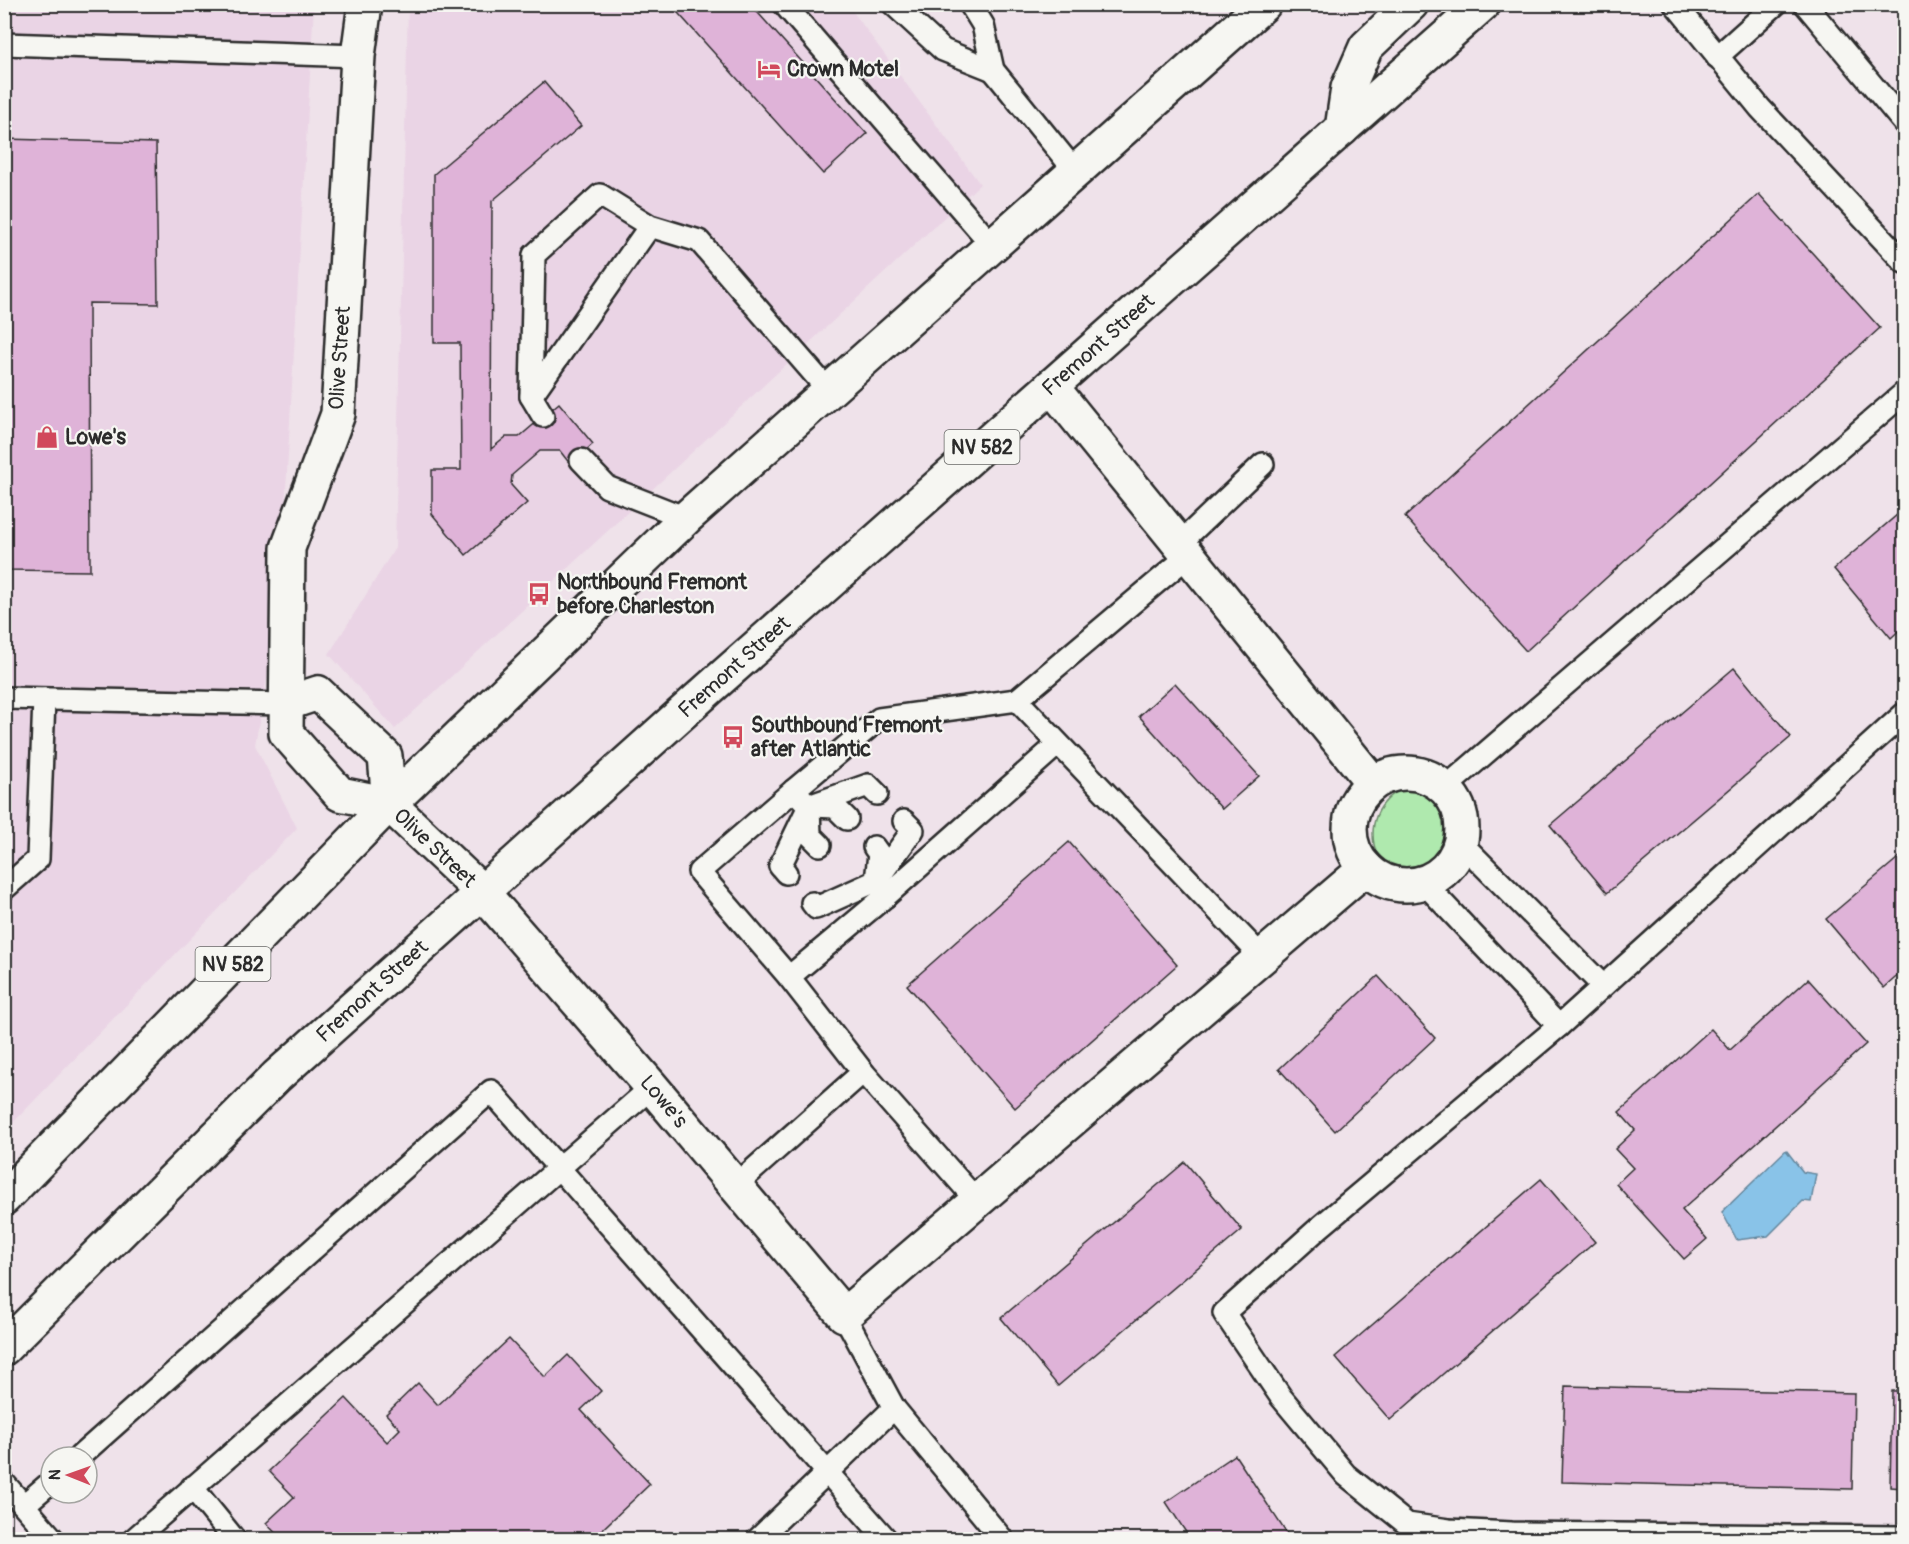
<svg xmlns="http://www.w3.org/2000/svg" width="1909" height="1544" font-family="Pangolin,sans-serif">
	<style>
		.built { fill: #ead4e5 }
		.green { fill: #afe9ae; stroke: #6d8a6c; stroke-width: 1.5 }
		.water { fill: #89c3e8; stroke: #63869c; stroke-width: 1.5 }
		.building { fill: #dfb3d8; stroke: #2b2b2b; stroke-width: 1.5 }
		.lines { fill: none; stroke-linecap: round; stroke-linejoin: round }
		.service-casing { stroke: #2b2b2b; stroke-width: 26 }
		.minor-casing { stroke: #2b2b2b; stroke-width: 38 }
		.primary-casing { stroke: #2b2b2b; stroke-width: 38 }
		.service { stroke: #f6f6f2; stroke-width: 21 }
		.minor { stroke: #f6f6f2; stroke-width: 33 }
		.primary { stroke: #f6f6f2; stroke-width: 33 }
		.labels { text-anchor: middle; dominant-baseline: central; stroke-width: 4.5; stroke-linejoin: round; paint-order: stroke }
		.shield { fill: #f6f6f2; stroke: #686867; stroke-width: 1.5 }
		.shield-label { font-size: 20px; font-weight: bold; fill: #2b2b2b }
		.poi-label { font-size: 21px; font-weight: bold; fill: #2b2b2b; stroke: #f6f6f2; text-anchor: start }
		.street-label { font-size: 21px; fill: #2b2b2b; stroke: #f6f6f2 }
	</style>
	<rect width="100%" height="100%" fill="#efe2ea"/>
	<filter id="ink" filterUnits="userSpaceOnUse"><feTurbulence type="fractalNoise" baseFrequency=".0167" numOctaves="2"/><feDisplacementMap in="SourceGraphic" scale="12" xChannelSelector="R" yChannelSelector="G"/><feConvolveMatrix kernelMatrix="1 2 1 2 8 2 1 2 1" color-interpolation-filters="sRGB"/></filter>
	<g filter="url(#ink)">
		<g class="built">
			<path d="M5,5H314L279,611L255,745L297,828L5,1131Z"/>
			<path d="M408,5H848L980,184L395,729L329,654L395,548Z"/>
		</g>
		<circle class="green" cx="1422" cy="834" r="49"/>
		<path class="water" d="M1786,1150L1803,1172L1816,1174L1811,1202L1803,1201L1768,1236L1737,1240L1722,1212Z"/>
		<g class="building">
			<path d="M670,4H750L867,134L823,174Z"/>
			<path d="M544,82L581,126L492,201L491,449L506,437H519L559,403L593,444L570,464L560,451H540L512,475L511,485L527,503L466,555L432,514V470H461L460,343H434V174Z"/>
			<path d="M4,139L156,143L158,304L89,303L90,571L4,570Z"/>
			<path d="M1759,194L1880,328L1526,651L1405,517Z"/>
			<path d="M1904,509V626L1891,638L1834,569Z"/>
			<path d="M1734,668L1791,737L1607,893L1550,825Z"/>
			<path d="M1175,683L1259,776L1222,809L1139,716Z"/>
			<path d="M1069,842L1177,965L1015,1108L907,985Z"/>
			<path d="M1904,853V970L1884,988L1826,919Z"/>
			<path d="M1378,976L1435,1038L1335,1131L1279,1069Z"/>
			<path d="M1808,979L1866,1044L1682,1210L1707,1239L1684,1259L1616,1184L1633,1168L1615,1149L1635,1130L1619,1112L1711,1029L1730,1050Z"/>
			<path d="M1185,1162L1242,1230L1058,1386L1001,1318Z"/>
			<path d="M1541,1179L1595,1242L1390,1420L1335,1357Z"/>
			<path d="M509,1339L545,1377L568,1355L601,1391L581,1410L650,1484L591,1540H282L266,1523L294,1497L269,1471L346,1398L387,1442L400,1429L386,1414L418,1383L438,1405Z"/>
			<path d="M1565,1386L1854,1393L1852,1489L1562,1482Z"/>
			<path d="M1892,1391H1904V1488L1890,1487Z"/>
			<path d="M1235,1455L1291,1540H1191L1166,1502Z"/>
		</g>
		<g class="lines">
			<g class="service-casing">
				<g id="service">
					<path d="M784,4L992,245"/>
					<path d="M893,4L943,50L993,70"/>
					<path d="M970,4L983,25L993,70L1075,171"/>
					<path d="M1675,4L1760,108L1904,262"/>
					<path d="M1805,4L1904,123"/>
					<path d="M4,44L358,56"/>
					<path d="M1717,57L1776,4"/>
					<path d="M650,226L531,396L534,255L600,195L650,226L699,241L828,390"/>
					<path d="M531,396L543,416"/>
					<path d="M581,460L607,487L686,518"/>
					<path d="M1179,544L1263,464"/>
					<path d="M1188,556L1017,700L1262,957"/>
					<path d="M4,698L285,704"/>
					<path d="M1904,714L1559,1026L1320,1227L1224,1313L1281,1397L1346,1475L1407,1524L1449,1530L1512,1533L1904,1537"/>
					<path d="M1445,788L1904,393"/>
					<path d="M794,790L699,872L789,977L863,1072L977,1201"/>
					<path d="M812,806L835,807L847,819"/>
					<path d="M1460,842L1602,985"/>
					<path d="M820,845L810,835L809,806L794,790L879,719L1017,700"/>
					<path d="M786,873L780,866L809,806L868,785L877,794"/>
					<path d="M1423,882L1559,1026"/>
					<path d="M4,889L38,859L44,699"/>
					<path d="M886,896L1058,744"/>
					<path d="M812,903L816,908L876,881L913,830L904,821"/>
					<path d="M789,977L886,896L876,881L879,854L874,847"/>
					<path d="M735,1186L863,1072"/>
					<path d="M844,1315L894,1408"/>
					<path d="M79,1457L491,1091L887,1540"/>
					<path d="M4,1483L54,1540"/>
					<path d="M192,1487L235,1540"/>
					<path d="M24,1505L51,1482"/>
					<path d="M133,1540L652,1087"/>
					<path d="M757,1540L894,1408L1003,1540"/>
				</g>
			</g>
			<g class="minor-casing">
				<g id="minor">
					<path id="s1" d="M365,4L358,56L338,414L288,548L286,733L340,794L389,804L482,892L652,1087L844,1315L1366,868"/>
					<path d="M1051,386L1373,783"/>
					<path d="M285,704L318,693L385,756L389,804"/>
					<circle cx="1406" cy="829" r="56"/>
				</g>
			</g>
			<g class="primary-casing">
				<g id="primary">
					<path d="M1342,129L1348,88L1366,47L1411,4"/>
					<path d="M4,1198L389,804L686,518L1264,4"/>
					<path id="s2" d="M4,1348L277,1076L710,688L1483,4"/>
				</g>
			</g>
			<use href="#service" class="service"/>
			<use href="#minor" class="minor"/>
			<use href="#primary" class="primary"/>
		</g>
	</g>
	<defs>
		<g id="hotel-bare" transform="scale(1.8)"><path d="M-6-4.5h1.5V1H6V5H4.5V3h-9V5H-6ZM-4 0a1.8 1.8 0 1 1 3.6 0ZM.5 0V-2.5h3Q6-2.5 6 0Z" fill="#d1495b" stroke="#f6f6f2" stroke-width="2.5" paint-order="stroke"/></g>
		<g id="shop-bare" transform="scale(1.8)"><path d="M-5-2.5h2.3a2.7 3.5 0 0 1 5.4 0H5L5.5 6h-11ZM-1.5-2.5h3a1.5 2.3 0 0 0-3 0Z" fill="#d1495b" stroke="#f6f6f2" stroke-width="2.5" paint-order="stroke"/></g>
		<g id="bus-bare" transform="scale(1.8)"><path d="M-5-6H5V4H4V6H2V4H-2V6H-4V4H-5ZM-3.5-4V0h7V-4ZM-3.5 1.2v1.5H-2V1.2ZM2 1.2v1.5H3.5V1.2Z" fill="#d1495b" stroke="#f6f6f2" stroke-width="2.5" paint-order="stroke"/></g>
	</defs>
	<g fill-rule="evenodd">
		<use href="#hotel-bare" x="769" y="69"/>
		<use href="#shop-bare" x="47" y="437"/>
		<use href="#bus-bare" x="539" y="594"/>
		<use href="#bus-bare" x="733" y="737"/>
	</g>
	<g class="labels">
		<g class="shield">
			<rect x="944.5" y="430" width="75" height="34" rx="4.5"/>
			<rect x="195.5" y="947" width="75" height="34" rx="4.5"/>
		</g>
		<g class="shield-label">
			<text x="982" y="447">NV 582</text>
			<text x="233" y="964">NV 582</text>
		</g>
		<g class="poi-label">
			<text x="787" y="69">Crown Motel</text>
			<text x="65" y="437">Lowe's</text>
			<text x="557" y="582">Northbound Fremont<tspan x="557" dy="24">before Charleston</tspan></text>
			<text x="751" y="725">Southbound Fremont<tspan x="751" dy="24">after Atlantic</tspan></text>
		</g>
		<g class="street-label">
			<text stroke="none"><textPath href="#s2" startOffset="1485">Fremont Street</textPath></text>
			<text transform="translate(340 358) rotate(-86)">Olive Street</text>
			<text stroke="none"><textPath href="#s2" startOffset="999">Fremont Street</textPath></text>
			<text stroke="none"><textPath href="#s1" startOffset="934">Olive Street</textPath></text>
			<text stroke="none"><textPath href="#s2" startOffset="513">Fremont Street</textPath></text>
			<text stroke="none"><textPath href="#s1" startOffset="1276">Lowe's</textPath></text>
		</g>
	</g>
	<rect width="1909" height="1544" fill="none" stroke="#f6f6f2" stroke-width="24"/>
	<rect x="12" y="12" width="1885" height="1520" fill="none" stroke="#2b2b2b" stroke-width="2" filter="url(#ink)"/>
	<g transform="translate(69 1475) rotate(271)"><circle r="28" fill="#f6f6f2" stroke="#a5a5a2" stroke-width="1.5"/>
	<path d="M0-4.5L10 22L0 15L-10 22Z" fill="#d1495b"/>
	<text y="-9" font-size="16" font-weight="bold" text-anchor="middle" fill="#2b2b2b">N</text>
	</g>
</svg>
